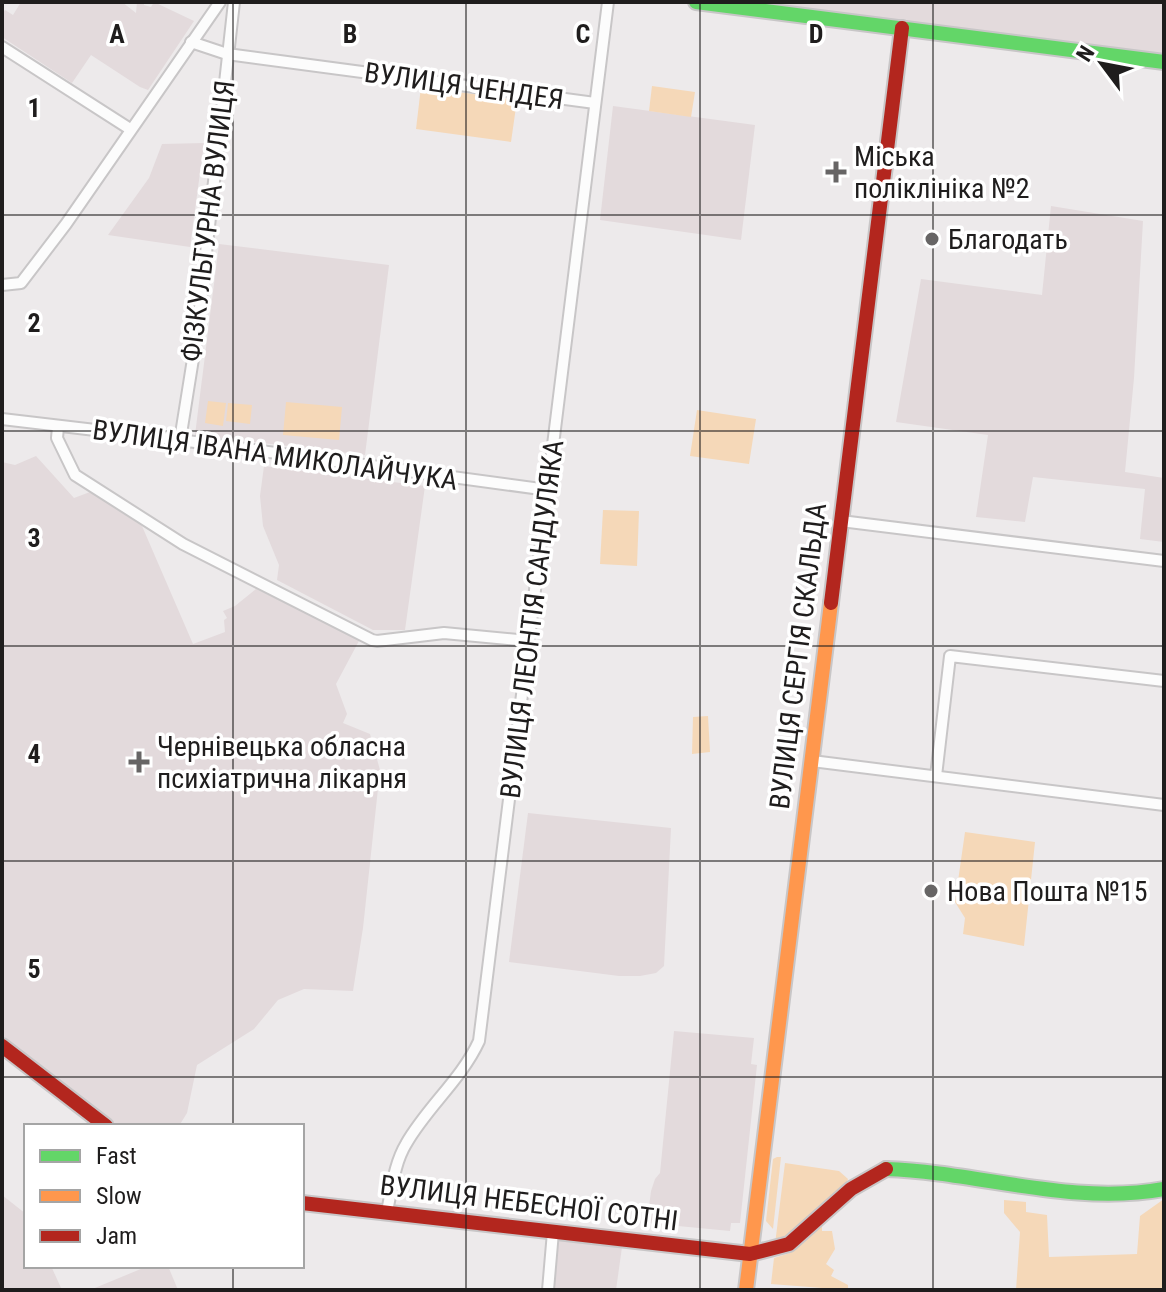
<svg xmlns="http://www.w3.org/2000/svg" width="1166" height="1292" font-family="'Roboto Condensed',sans-serif">
	<style>
		.built { fill: #e3dadc }
		.green { fill: #f5d8b8 }
		.lines { fill: none; stroke-linecap: round; stroke-linejoin: round }
		.street-casing { stroke: #c8c6c7; stroke-width: 14 }
		.fast-casing { stroke: #c8c6c7; stroke-width: 18 }
		.slow-casing { stroke: #c8c6c7; stroke-width: 18 }
		.jam-casing { stroke: #c8c6c7; stroke-width: 18 }
		.street { stroke: #fcfcfc; stroke-width: 10 }
		.fast { stroke: #63d668; stroke-width: 14 }
		.slow { stroke: #ff974d; stroke-width: 14 }
		.jam { stroke: #b3261e; stroke-width: 14 }
		.grid { fill: none; stroke: #1f1d1d; stroke-width: 2; stroke-opacity: 0.55 }
		.poi-dot { fill: #676565; stroke: #fff; stroke-width: 3 }
		.labels { text-anchor: middle; dominant-baseline: central; stroke-width: 7; stroke-linejoin: round; paint-order: stroke }
		.street-label { font-size: 28px; fill: #1f1d1d; stroke: #fff }
		.poi-label { font-size: 28px; fill: #1f1d1d; stroke: #fff; text-anchor: start }
		.grid-label { font-size: 26px; text-anchor: middle; font-weight: bold; fill: #1f1d1d; stroke: #fff; stroke-width: 7; stroke-linejoin: round; paint-order: stroke }
	</style>
	<rect width="100%" height="100%" fill="#edeaeb"/>
	<g class="built">
		<path d="M21,2H122L136,13L137,2H144V5L151,7L154,2L194,21L148,90L140,87L91,55L72,83L2,37V15L5,10L13,15Z"/>
		<path d="M713,2H1164V59Z"/>
		<path d="M613,106L755,125L741,240L600,220Z"/>
		<path d="M204,143L190,247L108,235L149,178L162,144Z"/>
		<path d="M1051,206L1143,221L1134,378L1125,472L1164,478V542L1140,539L1145,489L1033,477L1025,522L976,517L988,435L896,422L921,279L1042,295Z"/>
		<path d="M219,244L389,265L365,455L195,435Z"/>
		<path d="M36,456L74,498L90,492L142,526L193,644L225,632L224,620L227,618L223,611L235,606L256,589L360,639L336,684L347,714L343,723L370,734L380,770L363,928L353,991L304,989L278,1000L254,1029L197,1065L187,1113L179,1126H107L2,1046V462L15,465Z"/>
		<path d="M264,466L425,486L405,630H373L277,580L279,565L263,526L260,496Z"/>
		<path d="M528,813L671,828L664,966L656,973L640,976H619L509,962Z"/>
		<path d="M674,1031L754,1038L751,1064L757,1065L740,1223H731L730,1231L647,1223L651,1191L655,1179L660,1173Z"/>
		<path d="M2,1195L26,1214V1266H51L62,1290H2Z"/>
		<path d="M552,1231L623,1240L616,1290H547Z"/>
		<path d="M148,1266H168L178,1290H90Z"/>
	</g>
	<g class="green">
		<path d="M652,86L695,92L691,117L649,111Z"/>
		<path d="M421,87L517,100L511,142L416,129Z"/>
		<path d="M208,401L226,403L223,426L205,423Z"/>
		<path d="M286,402L342,407L339,440L283,435Z"/>
		<path d="M228,403L252,405L250,424L226,421Z"/>
		<path d="M697,410L756,419L749,464L690,456Z"/>
		<path d="M603,510L639,511L637,566L600,564Z"/>
		<path d="M708,716L710,752L692,754L693,717Z"/>
		<path d="M965,832L1035,842L1024,946L963,934L965,918L955,902Z"/>
		<path d="M777,1157H781L773,1229L766,1221L773,1159Z"/>
		<path d="M785,1163L839,1171L848,1179L845,1187L802,1228L775,1244Z"/>
		<path d="M1164,1199V1290H1016L1020,1232L1004,1213V1200L1026,1202V1212L1047,1215L1049,1257L1137,1254L1140,1216Z"/>
		<path d="M822,1225V1231H832L835,1249L826,1264L834,1270L831,1276L848,1285V1290L771,1284L774,1258L790,1253Z"/>
	</g>
	<g class="lines">
		<g class="street-casing">
			<g id="street">
				<path d="M191,42L227,54L595,103"/>
				<path d="M2,47L130,129"/>
				<path d="M2,285L21,283L66,224L220,2"/>
				<path d="M2,419L180,440L548,490"/>
				<path d="M58,427L57,438L75,475L183,544L372,640L377,641L444,633L528,641"/>
				<path d="M180,440L197,334L234,2"/>
				<path d="M841,521L1164,561"/>
				<path d="M812,761L1164,805"/>
				<path d="M936,776L950,656L1164,681"/>
				<path d="M387,1211C392,1189 394,1164 406,1144C427,1107 461,1080 479,1041L608,2"/>
				<path d="M548,1290L553,1232"/>
			</g>
		</g>
		<g class="fast-casing">
			<g id="fast">
				<path d="M696,2L1164,62"/>
				<path d="M886,1169C979,1172 1071,1206 1164,1189"/>
			</g>
		</g>
		<g class="slow-casing">
			<path id="slow" d="M746,1290L831,603"/>
		</g>
		<g class="jam-casing">
			<g id="jam">
				<path d="M831,603L902,28"/>
				<path d="M2,1046L106,1126"/>
				<path d="M302,1203L750,1254L789,1244L851,1189L886,1169"/>
			</g>
		</g>
		<use href="#street" class="street"/>
		<use href="#fast" class="fast"/>
		<use href="#slow" class="slow"/>
		<use href="#jam" class="jam"/>
	</g>
	<path class="grid" d="M233,2V1126M466,2V1290M700,2V1290M933,2V1290M2,215H1164M2,431H1164M2,646H1164M2,861H1164M2,1077H1164M233,1266V1290"/>
	<g class="poi-dot">
		<path d="M832 160h8v8h8v8h-8v8h-8v-8h-8v-8h8z"/>
		<circle cx="932" cy="239" r="8"/>
		<path d="M135 750h8v8h8v8h-8v8h-8v-8h-8v-8h8z"/>
		<circle cx="931" cy="891" r="8"/>
	</g>
	<g class="labels">
		<g class="street-label">
			<text transform="translate(464 86) rotate(8)">ВУЛИЦЯ ЧЕНДЕЯ</text>
			<text transform="translate(208 221) rotate(-83)">ФІЗКУЛЬТУРНА ВУЛИЦЯ</text>
			<text transform="translate(275 455) rotate(8)">ВУЛИЦЯ ІВАНА МИКОЛАЙЧУКА</text>
			<text transform="translate(532 619) rotate(-83)">ВУЛИЦЯ ЛЕОНТІЯ САНДУЛЯКА</text>
			<text transform="translate(798 656) rotate(-83)">ВУЛИЦЯ СЕРГІЯ СКАЛЬДА</text>
			<text transform="translate(529 1203) rotate(7)">ВУЛИЦЯ НЕБЕСНОЇ СОТНІ</text>
		</g>
		<g class="poi-label">
			<text x="854" y="156">Міська<tspan x="854" dy="32">поліклініка №2</tspan></text>
			<text x="948" y="239">Благодать</text>
			<text x="157" y="746">Чернівецька обласна<tspan x="157" dy="32">психіатрична лікарня</tspan></text>
			<text x="947" y="891">Нова Пошта №15</text>
		</g>
	</g>
	<g class="grid-label">
		<text x="117" y="43">A</text>
		<text x="350" y="43">B</text>
		<text x="583" y="43">C</text>
		<text x="816" y="43">D</text>
		<text x="34" y="117">1</text>
		<text x="34" y="332">2</text>
		<text x="34" y="547">3</text>
		<text x="34" y="763">4</text>
		<text x="34" y="978">5</text>
	</g>
	<rect width="1166" height="1292" fill="none" stroke="#1f1d1d" stroke-width="8"/>
	<rect x="24" y="1124" width="280" height="144" fill="#ffffff" stroke="#a5a5a5" stroke-width="2"/>
	<rect x="40" y="1150" width="40" height="12" fill="#63d668" stroke="#a5a5a5" stroke-width="2"/>
	<text x="96" y="1164" font-size="24" fill="#1f1d1d">Fast</text>
	<rect x="40" y="1190" width="40" height="12" fill="#ff974d" stroke="#a5a5a5" stroke-width="2"/>
	<text x="96" y="1204" font-size="24" fill="#1f1d1d">Slow</text>
	<rect x="40" y="1230" width="40" height="12" fill="#b3261e" stroke="#a5a5a5" stroke-width="2"/>
	<text x="96" y="1244" font-size="24" fill="#1f1d1d">Jam</text>
	<g transform="translate(1102 64) rotate(302)" stroke="#ffffff" stroke-width="6" paint-order="stroke">
	<path d="M0-6L14 30L0 20L-14 30Z" fill="#1f1d1d"/>
	<text y="-12" font-size="22" font-weight="bold" text-anchor="middle" fill="#1f1d1d">N</text>
	</g>
</svg>
